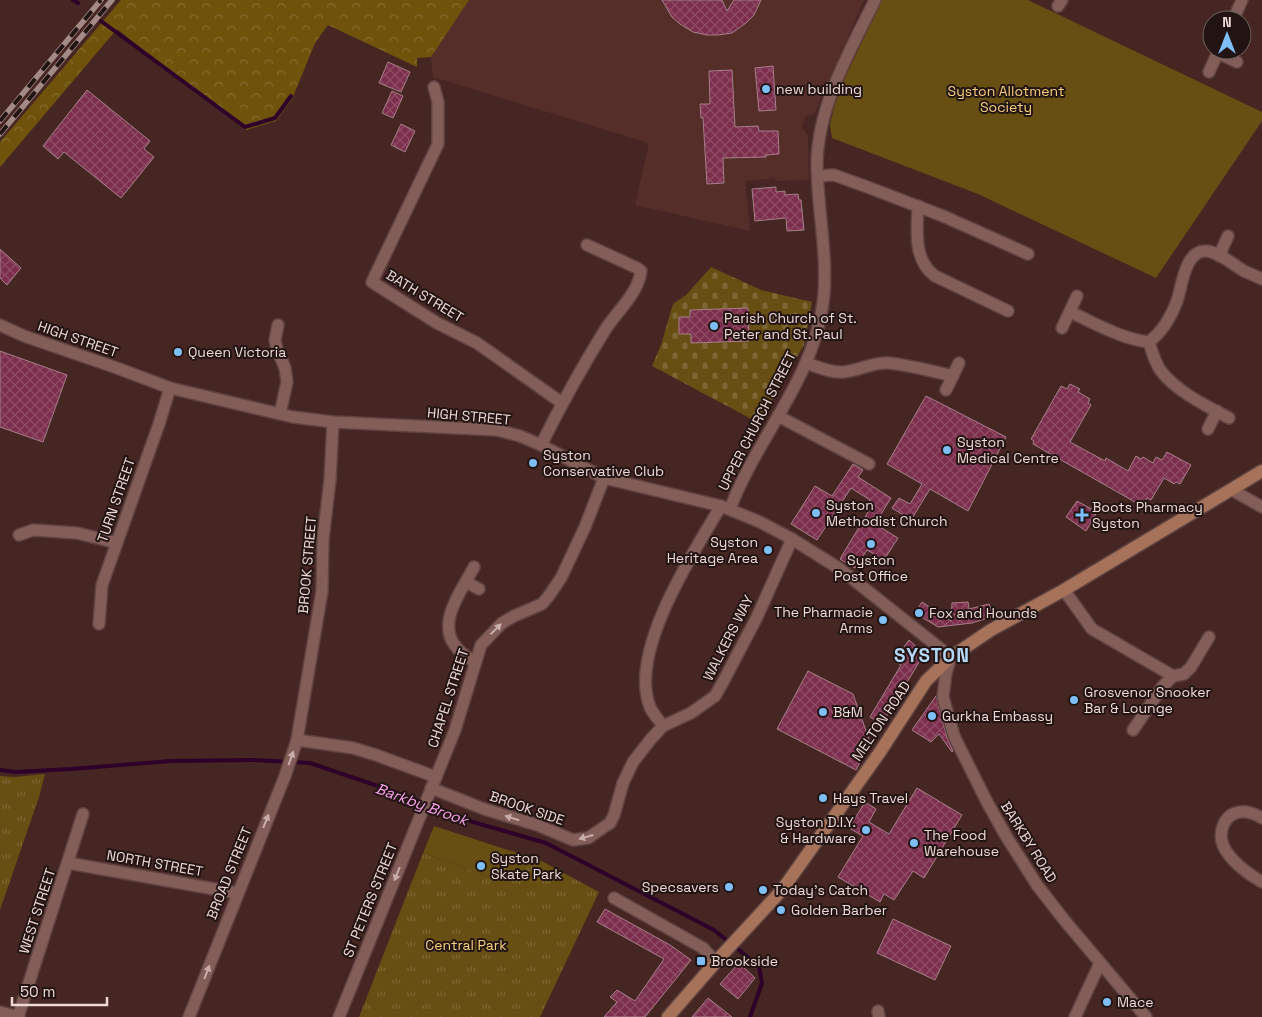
<svg xmlns="http://www.w3.org/2000/svg" width="1262" height="1017" font-family="'Space Grotesk',sans-serif">
	<style>
		.built { fill: #552e2a }
		.green { fill: #674e13 }
		.forest { fill: url(#forest-crowns) }
		.cemetery { fill: url(#cemetery-stones) }
		.park { fill: url(#park-tufts) }
		.lines { fill: none; stroke-linecap: round; stroke-linejoin: round }
		.stream { stroke: #2d0129; stroke-width: 4 }
		.building { fill: url(#building-cross-hatch); stroke: #a57f8a }
		.street-casing { stroke: #5e4340; stroke-width: 14 }
		.secondary-casing { stroke: #5e4340; stroke-width: 15 }
		.street { stroke: #835e59; stroke-width: 11 }
		.secondary { stroke: #a6725a; stroke-width: 12 }
		.rail-casing { stroke: #a48a86; stroke-width: 5.5 }
		.rail { stroke: #221412; stroke-width: 4; stroke-dasharray: 11; stroke-linecap: butt }
		.oneway { fill: #c9adaa }
		.poi-dot { fill: #7ebef9; stroke: #221412; stroke-width: 2 }
		.labels { text-anchor: middle; dominant-baseline: central; stroke-width: 4; stroke-linejoin: round; paint-order: stroke }
		.poi-label { font-size: 14px; fill: #eed8d5; stroke: #221412; text-anchor: start }
		.park-label { font-size: 14px; fill: #f9d07b; stroke: #221412 }
		.street-label { font-size: 14px; fill: #eed8d5; stroke: #221412 }
		.water-label { font-size: 15px; font-style: italic; fill: #fca3f0; stroke: #221412 }
		.district-label { font-size: 19px; font-weight: bold; letter-spacing: 1px; fill: #b5d8f9; stroke: #221412 }
	</style>
	<defs>
		<pattern id="forest-crowns" width="20" height="18" patternUnits="userSpaceOnUse" patternTransform="scale(1.25)"><rect width="20" height="18" fill="#6f530b"/><path d="M2 6a3 3 0 1 1 6 0M12 15a3 3 0 1 1 6 0" fill="none" stroke="#846b2e"/></pattern>
		<pattern id="cemetery-stones" width="16" height="16" patternUnits="userSpaceOnUse" patternTransform="scale(1.25)"><rect width="16" height="16" fill="#674e13"/><path d="M2 7V4a2 2 0 0 1 4 0v3zM10 15v-3a2 2 0 0 1 4 0v3z" fill="#7d6734"/></pattern>
		<pattern id="park-tufts" width="24" height="20" patternUnits="userSpaceOnUse" patternTransform="scale(1.25)"><rect width="24" height="20" fill="#674e13"/><path d="M3 7l-1-3M5 7V3M7 7l1-3M15 17l-1-3M17 17v-4M19 17l1-3" fill="none" stroke="#7d6734"/></pattern>
		<pattern id="building-cross-hatch" width="8" height="8" patternUnits="userSpaceOnUse" patternTransform="scale(1.25)"><rect width="8" height="8" fill="#7c2f4c"/><path d="M0 0l8 8M0 8l8-8" fill="none" stroke="#8f4c65"/></pattern>
	</defs>
	<rect width="100%" height="100%" fill="#462622"/>
	<path class="built" d="M469,0H864L814,114L805,117L802,127L808,136L809,180L775,181V178L745,181L750,231L635,205L649,143L433,77L431,57Z"/>
	<g class="green">
		<path d="M882,0H1028L1262,112V121L1156,278L978,194L832,138L830,125L834,107L845,77Z"/>
		<path d="M434,826L508,850L498,880L423,853Z"/>
	</g>
	<path class="forest" d="M121,0H469L431,57L417,58V67L328,25L315,43L292,99L276,121L246,130L117,29L0,167V142Z"/>
	<path class="cemetery" d="M711,267L761,290L812,302L804,345L759,423L652,366L661,345L673,304L686,295Z"/>
	<g class="park">
		<path d="M45,774L39,797L0,910V776L14,777Z"/>
		<path d="M508,850L534,857L599,892L540,1017H359L423,853L498,880Z"/>
	</g>
	<g class="lines">
		<g class="stream">
			<path d="M73,0L78,3"/>
			<path d="M101,21L245,127L275,118L291,96"/>
			<path d="M0,770L16,772L71,769L171,761L254,760L310,763L384,788L473,822L546,843L714,930L759,966L762,983L750,1017"/>
		</g>
	</g>
	<g class="building">
		<path d="M662,0H722L727,11L734,0H761L754,15L746,23L732,33L718,35H707L693,32L680,24L672,17Z"/>
		<path d="M388,62L410,72L401,92L379,83Z"/>
		<path d="M773,66L776,110L759,111L755,68Z"/>
		<path d="M732,70L735,127L758,126L759,131H778L779,154L766,155V157L723,158L724,183L707,184L703,118H701L700,104H710L709,71Z"/>
		<path d="M87,90L150,141L144,149L154,157L121,198L64,152L58,159L43,146Z"/>
		<path d="M392,91L403,96L393,118L382,113Z"/>
		<path d="M401,124L415,131L405,152L391,145Z"/>
		<path d="M776,187V192L785,191V195L798,194L799,200H801L804,230L787,231L786,218L755,221L752,189Z"/>
		<path d="M0,249L21,268L7,285L0,278Z"/>
		<path d="M748,308L749,341L691,343V334H679V317H690V310Z"/>
		<path d="M0,351L67,375L43,442L0,427Z"/>
		<path d="M1070,384L1080,389L1078,392L1090,399L1088,403L1091,405L1070,442L1105,461L1106,458L1128,471L1136,456L1141,459L1143,457L1153,463L1156,457L1162,460L1167,452L1191,465L1180,484L1176,482L1174,484L1164,478L1151,500L1147,498L1142,506L1033,444L1034,441L1031,439L1061,386L1067,389Z"/>
		<path d="M926,396L1006,437L968,511L930,489L911,520L892,508L899,498L910,504L922,484L887,464Z"/>
		<path d="M853,464L863,470L858,477L891,498L875,524L898,538L884,560L867,550L855,568L840,559L871,507L867,505L870,500L851,488L817,540L791,524L815,486L832,496Z"/>
		<path d="M1077,501L1097,512L1086,531L1066,517Z"/>
		<path d="M922,602L951,621L952,603L968,602L969,609L989,604L994,616L972,623L938,627L915,613Z"/>
		<path d="M909,640L924,654L882,724L870,717L901,665L894,661Z"/>
		<path d="M808,671L853,694L870,742L856,770L777,729Z"/>
		<path d="M936,696L947,738L953,751L952,752L939,734L931,742L912,730Z"/>
		<path d="M917,788L962,815L924,878L913,871L894,900L884,894L880,902L838,877L863,836L849,828L865,802L876,809L869,822L889,834Z"/>
		<path d="M605,909L670,945L691,960L645,1017H604L617,1002L610,997L617,990L635,1001L664,959L597,922Z"/>
		<path d="M893,919L951,946L935,980L877,953Z"/>
		<path d="M739,963L755,978L738,999L720,984Z"/>
		<path d="M708,998L732,1017H692Z"/>
	</g>
	<g class="lines">
		<g class="street-casing">
			<g id="street">
				<path d="M1058,6L1062,0"/>
				<path d="M1233,20L1242,0"/>
				<path d="M1218,53L1237,62"/>
				<path d="M1209,72L1219,50"/>
				<path d="M434,87L438,102V144L372,282L437,323L477,343L562,403"/>
				<path d="M818,176L834,175L870,188L943,216L1028,254"/>
				<path d="M918,206C917,230 913,260 935,276L1008,311"/>
				<path d="M1219,256L1228,236"/>
				<path d="M1070,312C1095,323 1121,339 1149,342C1162,332 1171,317 1177,301C1182,286 1185,250 1206,251C1220,252 1233,265 1244,271C1250,274 1256,276 1262,279"/>
				<path d="M0,325L24,336L117,368L170,388L293,417L333,422L497,430L520,436L541,445L604,478L721,506L760,522L792,539L840,569L951,657L946,673L943,697L954,736L987,802L1006,836L1037,885L1065,921L1146,1017"/>
				<path d="M278,325L275,340L277,349L285,368L287,382L280,414"/>
				<path d="M1062,328L1077,296"/>
				<path d="M1149,342C1152,352 1155,363 1161,371C1177,392 1207,406 1229,418"/>
				<path d="M806,363C818,367 831,373 843,372C859,371 871,362 888,363C909,365 932,371 953,376"/>
				<path d="M946,390L959,363"/>
				<path d="M778,416L869,464"/>
				<path d="M1208,429L1217,411"/>
				<path d="M541,445C561,405 582,367 605,330C617,311 638,294 641,271L637,268L587,245"/>
				<path d="M1232,490L1262,507"/>
				<path d="M730,509C756,439 813,380 823,303C829,259 817,208 817,163C818,105 850,51 875,0"/>
				<path d="M19,535L33,530L77,533L117,543"/>
				<path d="M474,567C462,590 435,624 457,648C462,654 469,658 475,663"/>
				<path d="M466,582L479,589"/>
				<path d="M1064,590L1092,629L1173,676L1184,674L1191,667L1209,637"/>
				<path d="M99,624L102,585L159,424L170,388"/>
				<path d="M663,726L691,713L715,696L723,682L757,617L792,539"/>
				<path d="M1133,730L1163,686L1173,676"/>
				<path d="M297,740L353,748L376,755L436,777"/>
				<path d="M431,788L484,809L537,825L573,840L588,838L610,823L614,815L623,783L633,762L651,739L663,726C659,720 653,714 650,707C628,652 693,553 721,506"/>
				<path d="M1262,818C1255,814 1248,811 1240,812C1224,814 1218,832 1223,845C1229,860 1248,874 1262,882"/>
				<path d="M68,863L237,893"/>
				<path d="M614,898L703,948L716,962"/>
				<path d="M878,1011L879,1017"/>
				<path d="M0,1012L19,1017"/>
				<path d="M18,1017L83,814"/>
				<path d="M189,1017L285,776L297,740L322,591L323,539L330,480L333,422"/>
				<path d="M339,1017L455,730L481,645L502,623L514,616L542,604L548,597L561,578L585,527L604,478"/>
				<path d="M1075,1017L1100,963"/>
			</g>
		</g>
		<g class="secondary-casing">
			<path id="secondary" d="M668,1017L722,955L782,890L880,752L926,681L951,657L991,630L1064,590L1262,471"/>
		</g>
		<use href="#street" class="street"/>
		<use href="#secondary" class="secondary"/>
		<g class="rail-casing">
			<g id="rail">
				<path d="M0,121L101,0"/>
				<path d="M0,134L112,0"/>
			</g>
		</g>
		<use href="#rail" class="rail"/>
	</g>
	<defs><path id="oneway-solid" d="M-6-.8H1V-3.2L6.5 0L1 3.2V.8H-6Z" transform="scale(1.25)"/></defs>
	<g class="oneway">
		<use href="#oneway-solid" transform="translate(496 629) rotate(-44)"/>
		<use href="#oneway-solid" transform="translate(291 758) rotate(-71)"/>
		<use href="#oneway-solid" transform="translate(512 818) rotate(-163)"/>
		<use href="#oneway-solid" transform="translate(266 821) rotate(-68)"/>
		<use href="#oneway-solid" transform="translate(586 837) rotate(164)"/>
		<use href="#oneway-solid" transform="translate(397 874) rotate(112)"/>
		<use href="#oneway-solid" transform="translate(207 972) rotate(-69)"/>
	</g>
	<g class="poi-dot">
		<circle cx="766" cy="89" r="5"/>
		<circle cx="714" cy="326" r="5"/>
		<circle cx="178" cy="352" r="5"/>
		<circle cx="947" cy="450" r="5"/>
		<circle cx="533" cy="463" r="5"/>
		<circle cx="816" cy="513" r="5"/>
		<path d="M1079.5 507.5h5v5h5v5h-5v5h-5v-5h-5v-5h5z"/>
		<circle cx="871" cy="544" r="5"/>
		<circle cx="768" cy="550" r="5"/>
		<circle cx="919" cy="613" r="5"/>
		<circle cx="883" cy="620" r="5"/>
		<circle cx="1074" cy="700" r="5"/>
		<circle cx="823" cy="712" r="5"/>
		<circle cx="932" cy="716" r="5"/>
		<circle cx="823" cy="798" r="5"/>
		<circle cx="866" cy="830" r="5"/>
		<circle cx="914" cy="843" r="5"/>
		<circle cx="481" cy="866" r="5"/>
		<circle cx="729" cy="887" r="5"/>
		<circle cx="763" cy="890" r="5"/>
		<circle cx="781" cy="910" r="5"/>
		<rect x="696" y="956" width="10" height="10" rx="2.5"/>
		<circle cx="1107" cy="1002" r="5"/>
	</g>
	<g class="labels">
		<g class="poi-label">
			<text x="776" y="89">new building</text>
			<text x="724" y="318">Parish Church of St.<tspan x="724" dy="16">Peter and St. Paul</tspan></text>
			<text x="188" y="352">Queen Victoria</text>
			<text x="957" y="442">Syston<tspan x="957" dy="16">Medical Centre</tspan></text>
			<text x="543" y="455">Syston<tspan x="543" dy="16">Conservative Club</tspan></text>
			<text x="826" y="505">Syston<tspan x="826" dy="16">Methodist Church</tspan></text>
			<text x="1092" y="507">Boots Pharmacy<tspan x="1092" dy="16">Syston</tspan></text>
			<text x="758" y="542" text-anchor="end">Syston<tspan x="758" dy="16">Heritage Area</tspan></text>
			<text x="871" y="560" text-anchor="middle">Syston<tspan x="871" dy="16">Post Office</tspan></text>
			<text x="873" y="612" text-anchor="end">The Pharmacie<tspan x="873" dy="16">Arms</tspan></text>
			<text x="929" y="613">Fox and Hounds</text>
			<text x="1084" y="692">Grosvenor Snooker<tspan x="1084" dy="16">Bar &amp; Lounge</tspan></text>
			<text x="833" y="712">B&amp;M</text>
			<text x="942" y="716">Gurkha Embassy</text>
			<text x="833" y="798">Hays Travel</text>
			<text x="856" y="822" text-anchor="end">Syston D.I.Y.<tspan x="856" dy="16">&amp; Hardware</tspan></text>
			<text x="924" y="835">The Food<tspan x="924" dy="16">Warehouse</tspan></text>
			<text x="491" y="858">Syston<tspan x="491" dy="16">Skate Park</tspan></text>
			<text x="719" y="887" text-anchor="end">Specsavers</text>
			<text x="773" y="890">Today's Catch</text>
			<text x="791" y="910">Golden Barber</text>
			<text x="711" y="961">Brookside</text>
			<text x="1117" y="1002">Mace</text>
		</g>
		<g class="park-label">
			<text x="1006" y="91">Syston Allotment<tspan x="1006" dy="16">Society</tspan></text>
			<text x="466" y="945">Central Park</text>
		</g>
		<g class="street-label">
			<text transform="translate(425 296) rotate(31)">BATH STREET</text>
			<text transform="translate(78 339) rotate(19)">HIGH STREET</text>
			<text transform="translate(469 416) rotate(5)">HIGH STREET</text>
			<text transform="translate(757 421) rotate(-63)">UPPER CHURCH STREET</text>
			<text transform="translate(116 500) rotate(-71)">TURN STREET</text>
			<text transform="translate(307 565) rotate(-85)">BROOK STREET</text>
			<text transform="translate(728 638) rotate(-63)">WALKERS WAY</text>
			<text transform="translate(448 698) rotate(-72)">CHAPEL STREET</text>
			<text transform="translate(881 721) rotate(-56)">MELTON ROAD</text>
			<text transform="translate(527 808) rotate(19)">BROOK SIDE</text>
			<text transform="translate(1029 842) rotate(58)">BARKBY ROAD</text>
			<text transform="translate(155 863) rotate(10)">NORTH STREET</text>
			<text transform="translate(229 873) rotate(-68)">BROAD STREET</text>
			<text transform="translate(370 900) rotate(-68)">ST PETERS STREET</text>
			<text transform="translate(37 911) rotate(-72)">WEST STREET</text>
		</g>
		<g class="water-label">
			<text transform="translate(422 804) rotate(20)">Barkby Brook</text>
		</g>
		<g class="district-label">
			<text x="932" y="655">SYSTON</text>
		</g>
	</g>
	<g transform="translate(1227 35)"><circle r="24" fill="#221412" stroke="#746260"/>
	<path d="M0-4L9 19L0 12L-9 19Z" fill="#7ebef9"/>
	<text y="-8" font-size="14" font-weight="bold" text-anchor="middle" fill="#eed8d5">N</text>
	</g>
	<path d="M12 997v8h95v-8" fill="none" stroke="#eed8d5" stroke-width="2.5"/>
	<text x="20" y="997" font-size="15" fill="#eed8d5" stroke="#221412" stroke-width="4" paint-order="stroke">50 m</text>
</svg>
